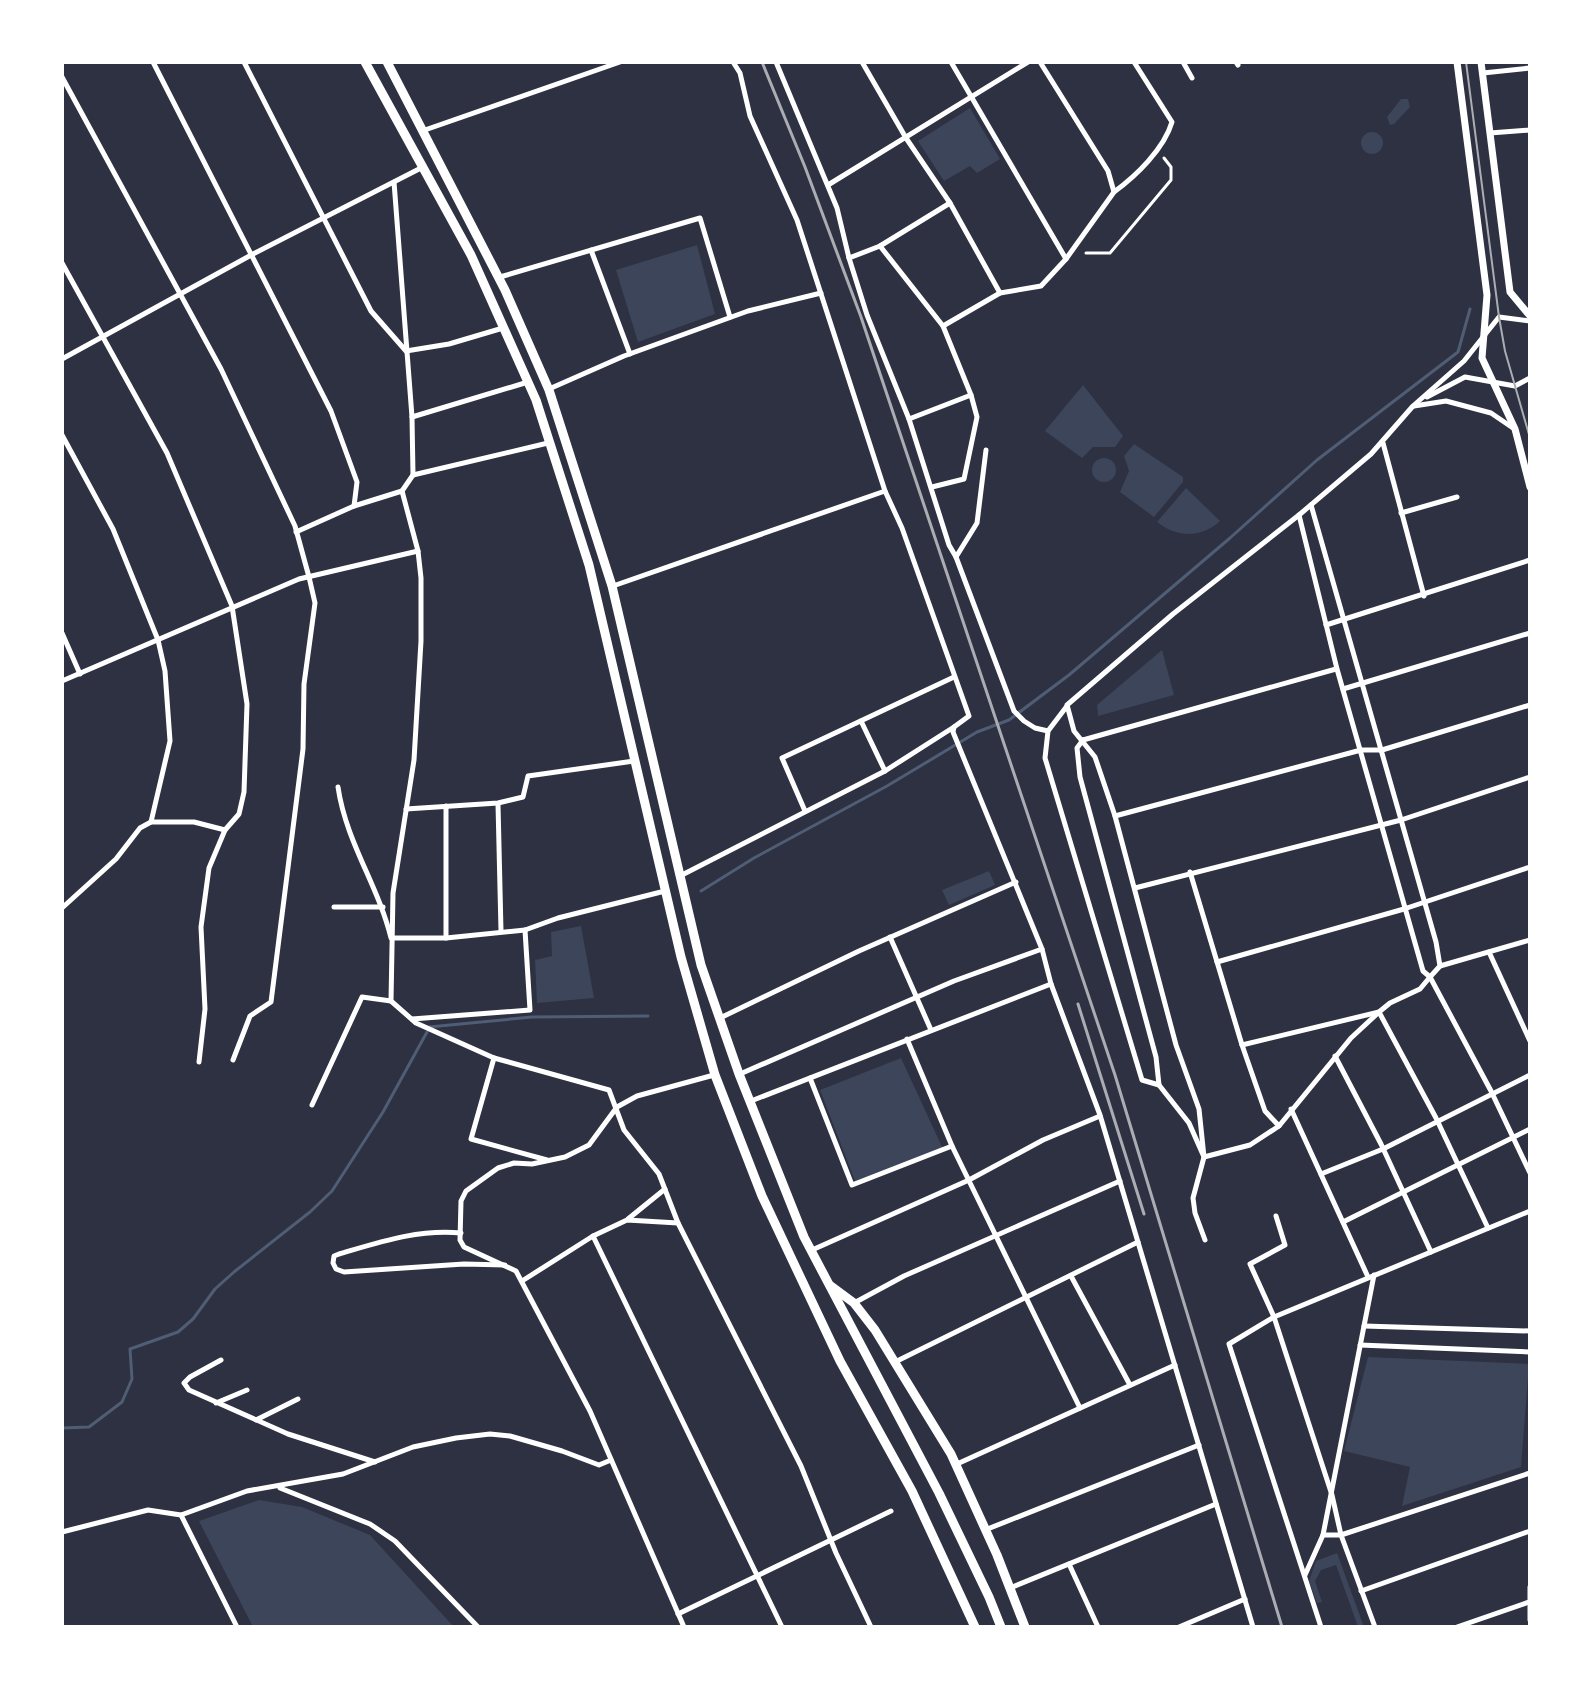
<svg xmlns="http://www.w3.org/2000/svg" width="1592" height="1689" font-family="'Titillium Web',sans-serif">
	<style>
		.green { fill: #3c4559 }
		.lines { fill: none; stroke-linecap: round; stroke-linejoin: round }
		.stream { stroke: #4f5d75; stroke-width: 3 }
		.service { stroke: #fff; stroke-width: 3 }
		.minor { stroke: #fff; stroke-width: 5 }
		.tertiary { stroke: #fff; stroke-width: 7 }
		.trunk { stroke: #fff; stroke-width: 9 }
		.tram { stroke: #abadb3; stroke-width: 2 }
		.rail { stroke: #abadb3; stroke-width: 3 }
	</style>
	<rect width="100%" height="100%" fill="#2d3142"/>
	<g class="green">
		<path d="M1401,99H1408L1410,107L1394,124L1390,125L1387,117Z"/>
		<path d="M970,108L1000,159L977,173L970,166L944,181L918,141Z"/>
		<circle cx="1372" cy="143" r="11"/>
		<path d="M697,245L715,314L638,342L616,270Z"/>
		<path d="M1083,385L1123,436L1115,447H1093L1082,458L1045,431Z"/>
		<path d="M1134,444L1183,477V482L1154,517L1120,492L1129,471L1124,456Z"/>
		<circle cx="1104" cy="470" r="12"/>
		<path d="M1186,488L1220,521C1202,538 1177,538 1157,522Z"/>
		<path d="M1162,650L1174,695L1098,716L1097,705Z"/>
		<path d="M989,871L995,885L949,905L942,890Z"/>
		<path d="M581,926L594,998L537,1003L535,960L552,956L551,932Z"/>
		<path d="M901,1058L943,1149L855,1181L820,1090Z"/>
		<path d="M1368,1357L1529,1364L1521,1467L1402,1506L1410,1467L1344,1451Z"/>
		<path d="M259,1500L302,1507L370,1535L454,1627H253L199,1521Z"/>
		<path d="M1337,1553L1364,1627H1358L1336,1565L1321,1570L1315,1581L1322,1602L1317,1603L1309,1581L1316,1561Z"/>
	</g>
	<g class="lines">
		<g class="stream">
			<path d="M701,891L754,858L887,786L977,732L1009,720L1069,675L1230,538L1317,460L1458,352L1470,309"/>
			<path d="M429,1027L532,1017L648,1016"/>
			<path d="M62,1428L89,1427L122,1402L132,1379L130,1349L178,1332L193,1319L215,1289L234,1272L310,1212L332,1191L383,1112L427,1032"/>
		</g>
		<path class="service" d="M1086,253H1110L1171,180V167L1164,158"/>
		<g class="minor">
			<path d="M153,62L331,411L357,482L354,506"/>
			<path d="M244,62L371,311L406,351L449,344L503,328"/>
			<path d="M733,62L740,73L750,116L797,220L885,491L902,528L969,716L954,727L953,732L1042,949L1051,984L1100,1115L1253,1627"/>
			<path d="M776,62L837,208L849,258L867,315L909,419L949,545L956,557L1014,711L1024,721L1035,728L1048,731"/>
			<path d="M862,62L906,138L950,203L1000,293"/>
			<path d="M951,62L1066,259"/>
			<path d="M1183,62L1192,78"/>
			<path d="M1236,62L1238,65"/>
			<path d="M1483,73L1530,68"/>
			<path d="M62,77L221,369L295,526L309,577L315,603L304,684L303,749L271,1002L250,1016L233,1060"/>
			<path d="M422,131L620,62"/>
			<path d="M1490,133L1530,130"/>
			<path d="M394,182L412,417L413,475L402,491L418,551L421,578V641L414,760L393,893L391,1001L416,1023L494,1058L609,1090L624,1130L659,1174L678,1223"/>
			<path d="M828,185L1028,62"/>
			<path d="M1114,192C1136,176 1164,149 1172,122L1134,62"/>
			<path d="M880,246L943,326L971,395L909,419"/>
			<path d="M591,250L630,354"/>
			<path d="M849,258L880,246L950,203"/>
			<path d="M62,263L167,453L232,606L247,704L244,792L239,814L225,830L194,822H151L140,828L116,859L62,908"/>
			<path d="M500,277L700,218L730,317"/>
			<path d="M943,326L1000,293L1041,286L1066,259L1114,192L1108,171L1040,62"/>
			<path d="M62,359L253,254L421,168"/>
			<path d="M549,389L624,356L748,311L821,293"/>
			<path d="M1427,397L1465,377L1515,386L1530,378"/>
			<path d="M1414,406L1446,401L1491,413L1513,428"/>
			<path d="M412,417L528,382"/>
			<path d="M62,435L113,529L158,640L165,671L170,741L151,822"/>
			<path d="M1383,443L1424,596"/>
			<path d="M413,475L548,443"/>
			<path d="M932,487L964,479L977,417L971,395"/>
			<path d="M1311,505L1436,942L1440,966L1430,977L1491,1091L1530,1173"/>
			<path d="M1401,513L1457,497"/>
			<path d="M296,532L354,506L402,491"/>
			<path d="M956,557L977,523L986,450"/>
			<path d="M613,586L885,491"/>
			<path d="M1326,625L1530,560"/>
			<path d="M62,633L80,674"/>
			<path d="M62,681L299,579L418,551"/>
			<path d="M1343,689L1530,633"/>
			<path d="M1067,706L1048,731L1045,758L1142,1080L1159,1085"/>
			<path d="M861,721L885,771"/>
			<path d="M1083,740L1077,748L1080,777L1156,1057L1159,1085L1189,1123L1204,1157L1250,1145L1279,1126L1351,1038L1379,1012L1390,1003L1420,989L1430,977L1423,971L1337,669L1299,515"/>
			<path d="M1083,740L1336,669"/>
			<path d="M338,787C346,842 378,885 391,938H446L525,930L558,918L665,891"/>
			<path d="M498,804L501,931"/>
			<path d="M406,809L498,803L523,797L528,776L634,761"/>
			<path d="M805,811L782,758L954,677"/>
			<path d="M1115,816L1361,750H1382L1530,705"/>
			<path d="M1190,872L1242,1045L1265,1111L1279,1126"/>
			<path d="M680,876L885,771L954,727"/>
			<path d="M1135,888L1401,820L1530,777"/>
			<path d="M334,907H383"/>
			<path d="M890,937L931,1030"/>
			<path d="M446,938V806"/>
			<path d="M1489,952L1530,1041"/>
			<path d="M1217,962L1404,909L1530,867"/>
			<path d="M1440,966L1530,940"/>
			<path d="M720,1018L859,951L1016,882"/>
			<path d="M412,1019L530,1010L525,930"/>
			<path d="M907,1039L952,1146L1080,1408"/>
			<path d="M1242,1045L1379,1012L1436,1118L1488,1228"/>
			<path d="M1335,1056L1381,1144L1431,1252"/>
			<path d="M494,1058L471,1139L547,1160"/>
			<path d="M199,1062L205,1009L201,927L209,868L225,830"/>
			<path d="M740,1074L954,981L1042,949"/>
			<path d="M810,1078L852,1185L952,1146"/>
			<path d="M751,1101L1051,984"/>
			<path d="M312,1105L362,997L391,1001"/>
			<path d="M1291,1109L1368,1277"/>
			<path d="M1321,1174L1383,1149L1530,1075"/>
			<path d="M1276,1216L1285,1245L1250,1264L1274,1317L1332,1495L1341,1535L1375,1627"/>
			<path d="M628,1219L665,1189"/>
			<path d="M1343,1222L1530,1129"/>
			<path d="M461,1233C418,1229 380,1242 339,1254L334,1256L333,1263L336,1269L344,1272L464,1264L505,1265"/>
			<path d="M593,1236L782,1627"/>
			<path d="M1205,1240L1195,1213L1193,1198L1204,1157L1199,1109L1176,1045L1115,816L1095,757L1074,731L1067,705L1173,614L1299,515L1371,454L1413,406L1464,361L1499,317L1530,321"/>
			<path d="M812,1250L969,1180L1043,1140L1100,1116"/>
			<path d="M1071,1276L1130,1385"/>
			<path d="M522,1281L593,1236L627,1220L678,1223L801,1466L836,1553L871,1627"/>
			<path d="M854,1303L904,1276L1120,1181"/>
			<path d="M1364,1326L1530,1331"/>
			<path d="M1360,1345L1530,1352"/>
			<path d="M221,1360L190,1377L184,1383L189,1390L288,1434L375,1462"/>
			<path d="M895,1362L1138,1242"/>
			<path d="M216,1403L247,1390"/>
			<path d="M256,1420L298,1399"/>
			<path d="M957,1464L1175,1365"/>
			<path d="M280,1488L370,1524L395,1541L478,1627"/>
			<path d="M181,1515L237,1627"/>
			<path d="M985,1530L1199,1445"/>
			<path d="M62,1532L148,1510L181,1515L247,1491L343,1474L413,1447L456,1438L490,1434L510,1436L562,1451L599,1465L611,1460"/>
			<path d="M1323,1535H1341L1530,1473"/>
			<path d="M1069,1564L1098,1627"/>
			<path d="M1305,1575L1323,1535L1374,1275"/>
			<path d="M1530,1587V1620"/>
			<path d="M1010,1588L1216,1504"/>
			<path d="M1361,1591L1530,1531"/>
			<path d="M678,1614L891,1511"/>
			<path d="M684,1627L590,1411L516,1271L464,1247L460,1240L461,1201L466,1191L498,1168L514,1163L532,1164L565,1157L589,1145L617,1107L637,1096L714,1075"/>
			<path d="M1179,1627L1245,1599"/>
			<path d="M1321,1627L1229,1344L1274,1317L1530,1211"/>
			<path d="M1457,1627L1529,1602"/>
		</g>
		<g class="tertiary">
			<path d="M1457,62L1487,295L1482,358L1515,429L1530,487"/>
			<path d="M1481,62L1510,292L1530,316"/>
		</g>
		<g class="trunk">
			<path d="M365,62L471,255L536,400L589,565L681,957L715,1075L762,1196L840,1361L912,1491L975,1627"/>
			<path d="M387,62L505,290L549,390L612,586L701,965L739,1074L804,1237L939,1493L989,1597L1001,1627"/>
			<path d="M831,1286L854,1303L875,1330L951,1454L997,1555L1025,1627"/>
		</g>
		<path class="tram" d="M1466,62L1499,317L1505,351L1530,438"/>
		<g class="rail">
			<path d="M762,62L805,167L861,317L1115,1075L1282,1627"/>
			<path d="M1078,1004L1144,1214"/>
		</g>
	</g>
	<rect width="1592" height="1689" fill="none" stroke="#ffffff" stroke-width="128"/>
</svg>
